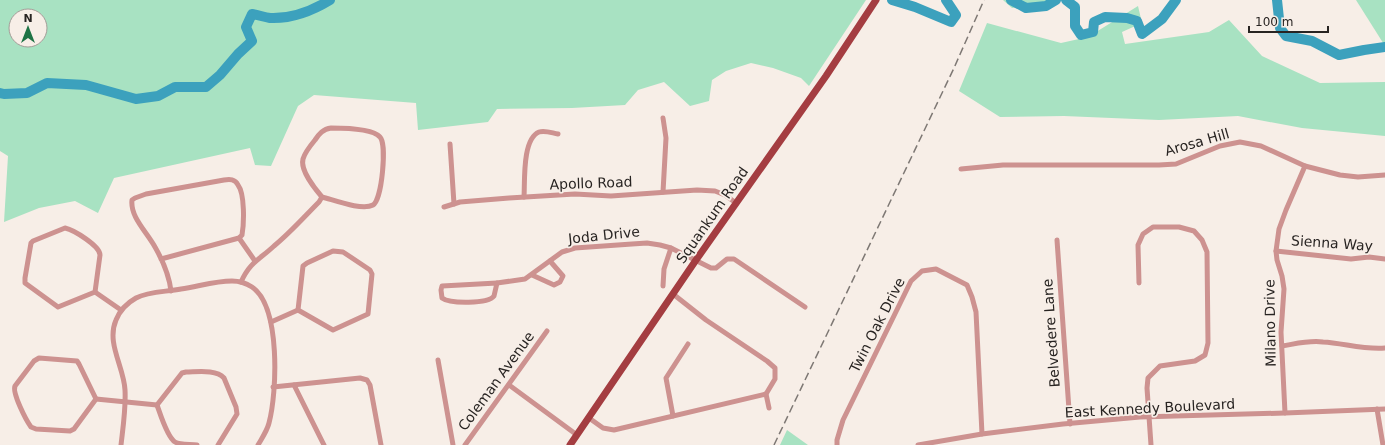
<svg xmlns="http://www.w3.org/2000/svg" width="1385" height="445" font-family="'DejaVu Sans',sans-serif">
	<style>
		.green { fill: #a8e2c2; fill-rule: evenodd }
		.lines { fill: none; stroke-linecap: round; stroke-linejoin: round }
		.river { stroke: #3ca1bd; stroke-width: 10 }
		.minor { stroke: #cd9290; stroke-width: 5 }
		.major { stroke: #a43d41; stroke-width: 7 }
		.rail { stroke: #7e7874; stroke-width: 1.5; stroke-dasharray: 8 4; stroke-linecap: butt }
		.labels { text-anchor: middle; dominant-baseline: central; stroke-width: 3.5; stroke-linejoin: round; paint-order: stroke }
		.street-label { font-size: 14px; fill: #282422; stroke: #f7eee7 }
	</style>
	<rect width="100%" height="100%" fill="#f7eee7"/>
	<g class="green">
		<path d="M0,0H866L809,86L801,78L773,68L751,63L726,71L712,80L709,101L690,106L664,82L638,90L625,105L572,108L497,109L488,122L418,130L416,103L314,95L298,106L271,166L255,165L250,148L114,178L98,213L75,201L39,208L4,222L8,156L0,151ZM16,16H40V40H16Z"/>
		<path d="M1003,0H1057L1056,2L1012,8Z"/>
		<path d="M1356,0H1385V46Z"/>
		<path d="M1138,6L1142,23L1122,32L1125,44L1209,32L1229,20L1262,56L1320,83L1385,82V136L1302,128L1238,116L1159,120L1064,116L1000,117L959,91L987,23L1061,43L1088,37Z"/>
		<path d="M787,430L808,445H780Z"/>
	</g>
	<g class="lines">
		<g class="river">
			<path d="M892,0L915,7L951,22L956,15L946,0"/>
			<path d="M1011,0L1026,8L1046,6L1056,0"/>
			<path d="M1066,0L1075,7V26L1081,35L1093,32L1094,22L1105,17L1127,18L1137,21L1142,34L1162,19L1176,0"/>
			<path d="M1277,0L1280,28L1286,36L1312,41L1339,55L1364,50L1385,47"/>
			<path d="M0,93L4,94L27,93L47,83L86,85L136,99L158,96L175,87H206L220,75L238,54L252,41L246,27L252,14C258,15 264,17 270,18C292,19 312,11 330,0"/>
		</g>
		<g class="minor">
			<path d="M663,118L666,138L663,192"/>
			<path d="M331,128C342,128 372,128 380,137C387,144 382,200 373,205C362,211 334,200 322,197C315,189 300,170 303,159C305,152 310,146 315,140C319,134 323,129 331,128Z"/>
			<path d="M450,144L454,204"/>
			<path d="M961,169L1003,165H1159L1176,164L1220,146L1240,142L1261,146L1305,166L1340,175L1358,177L1385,175"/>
			<path d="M524,197C525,182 522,139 539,132C545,130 552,133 558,134"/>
			<path d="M444,207L460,202L509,198L575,194L611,196L697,190L715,191L725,195L736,203"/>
			<path d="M65,228C74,230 100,246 100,255L95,292L58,307L25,283V278L31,243L33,241Z"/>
			<path d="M239,238L255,261"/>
			<path d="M1057,240L1070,424"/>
			<path d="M333,251L343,252L370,270L372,274L368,314L333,330L298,310L303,266L307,263Z"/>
			<path d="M1276,251L1351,259L1369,257L1385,259"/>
			<path d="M161,259L239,238L242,235C244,224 245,194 238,185C235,179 230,179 224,180L146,194L135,198L132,200C130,217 147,232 155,247C163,261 169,274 171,291"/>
			<path d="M532,275L554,285L560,282L563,276L550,261"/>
			<path d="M241,282C250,262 259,260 274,246C290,233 304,217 319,202L322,197"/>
			<path d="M497,283L525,279L562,252L575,248L632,244L647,243L660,245L671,248L711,268H716L727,259H734L805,307"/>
			<path d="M497,283L494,296C488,304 450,304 442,298L441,290L442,286Z"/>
			<path d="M1139,283L1138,245L1143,234L1153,227H1179L1194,231L1202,240L1207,252L1208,343L1205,355L1195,361L1160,366L1148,378L1147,388L1151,445"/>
			<path d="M663,286L664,269L671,248"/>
			<path d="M95,292L121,310"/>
			<path d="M673,294L706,320L767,361L775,368V379L766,394L769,408"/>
			<path d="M271,322L298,310"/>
			<path d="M1282,346C1295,344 1309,340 1323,342C1343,343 1364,350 1385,348"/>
			<path d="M39,358L77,361L79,364L96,399L74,429L70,431L36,429L31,427C26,420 12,393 15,386L34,361Z"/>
			<path d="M438,360L453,445"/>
			<path d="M294,385L324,445"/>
			<path d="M509,385L577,435"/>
			<path d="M273,387L360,378L367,380L370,385L381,445"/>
			<path d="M96,399L157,405"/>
			<path d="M157,405L182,373L186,372C197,372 216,369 224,378L236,407L237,414L218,445"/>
			<path d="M157,405C160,413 167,437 175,442C180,445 191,444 197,445"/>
			<path d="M1377,409L1383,445"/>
			<path d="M1285,413L1281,332L1284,289L1282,276L1277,260L1276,251L1279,229L1286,210L1305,166"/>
			<path d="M673,416L666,378L688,344"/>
			<path d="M589,418L603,428L614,430L766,394"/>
			<path d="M121,445C123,427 126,408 125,390C124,367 106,343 116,320C120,310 127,303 136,298C149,291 166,292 181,289C197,287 214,281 232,281C239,281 246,283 252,287C281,307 277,393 269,423C267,431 262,438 258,445"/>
			<path d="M465,445L547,331"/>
			<path d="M837,445V440L843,420L911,281L922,271L936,269L967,285L972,297L976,312L982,434"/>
			<path d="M918,445L982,434L1063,424L1140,417L1285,413L1385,409"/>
		</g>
		<path class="major" d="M570,445L696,260L826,76L876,0"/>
		<path class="rail" d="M774,445L954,68L984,0"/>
	</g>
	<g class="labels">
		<g class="street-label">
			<text transform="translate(1197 142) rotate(-16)">Arosa Hill</text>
			<text transform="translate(591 183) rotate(-2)">Apollo Road</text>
			<text transform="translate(712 215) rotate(-55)">Squankum Road</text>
			<text transform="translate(604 235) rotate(-6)">Joda Drive</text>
			<text transform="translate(1332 243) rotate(4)">Sienna Way</text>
			<text transform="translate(1270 323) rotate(-91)">Milano Drive</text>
			<text transform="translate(877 325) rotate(-63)">Twin Oak Drive</text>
			<text transform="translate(1051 333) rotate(-94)">Belvedere Lane</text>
			<text transform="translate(496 381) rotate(-54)">Coleman Avenue</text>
			<text transform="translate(1150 408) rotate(-3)">East Kennedy Boulevard</text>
		</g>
	</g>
	<g transform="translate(28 28)"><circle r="19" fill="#f7eee7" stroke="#a49d98"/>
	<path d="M0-3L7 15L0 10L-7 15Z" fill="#1e7345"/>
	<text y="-6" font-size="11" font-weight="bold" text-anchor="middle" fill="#282422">N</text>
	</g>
	<path d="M1249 26v6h79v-6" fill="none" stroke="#282422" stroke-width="2"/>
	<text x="1255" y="26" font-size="12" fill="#282422" stroke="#f7eee7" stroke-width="3" paint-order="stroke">100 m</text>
</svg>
